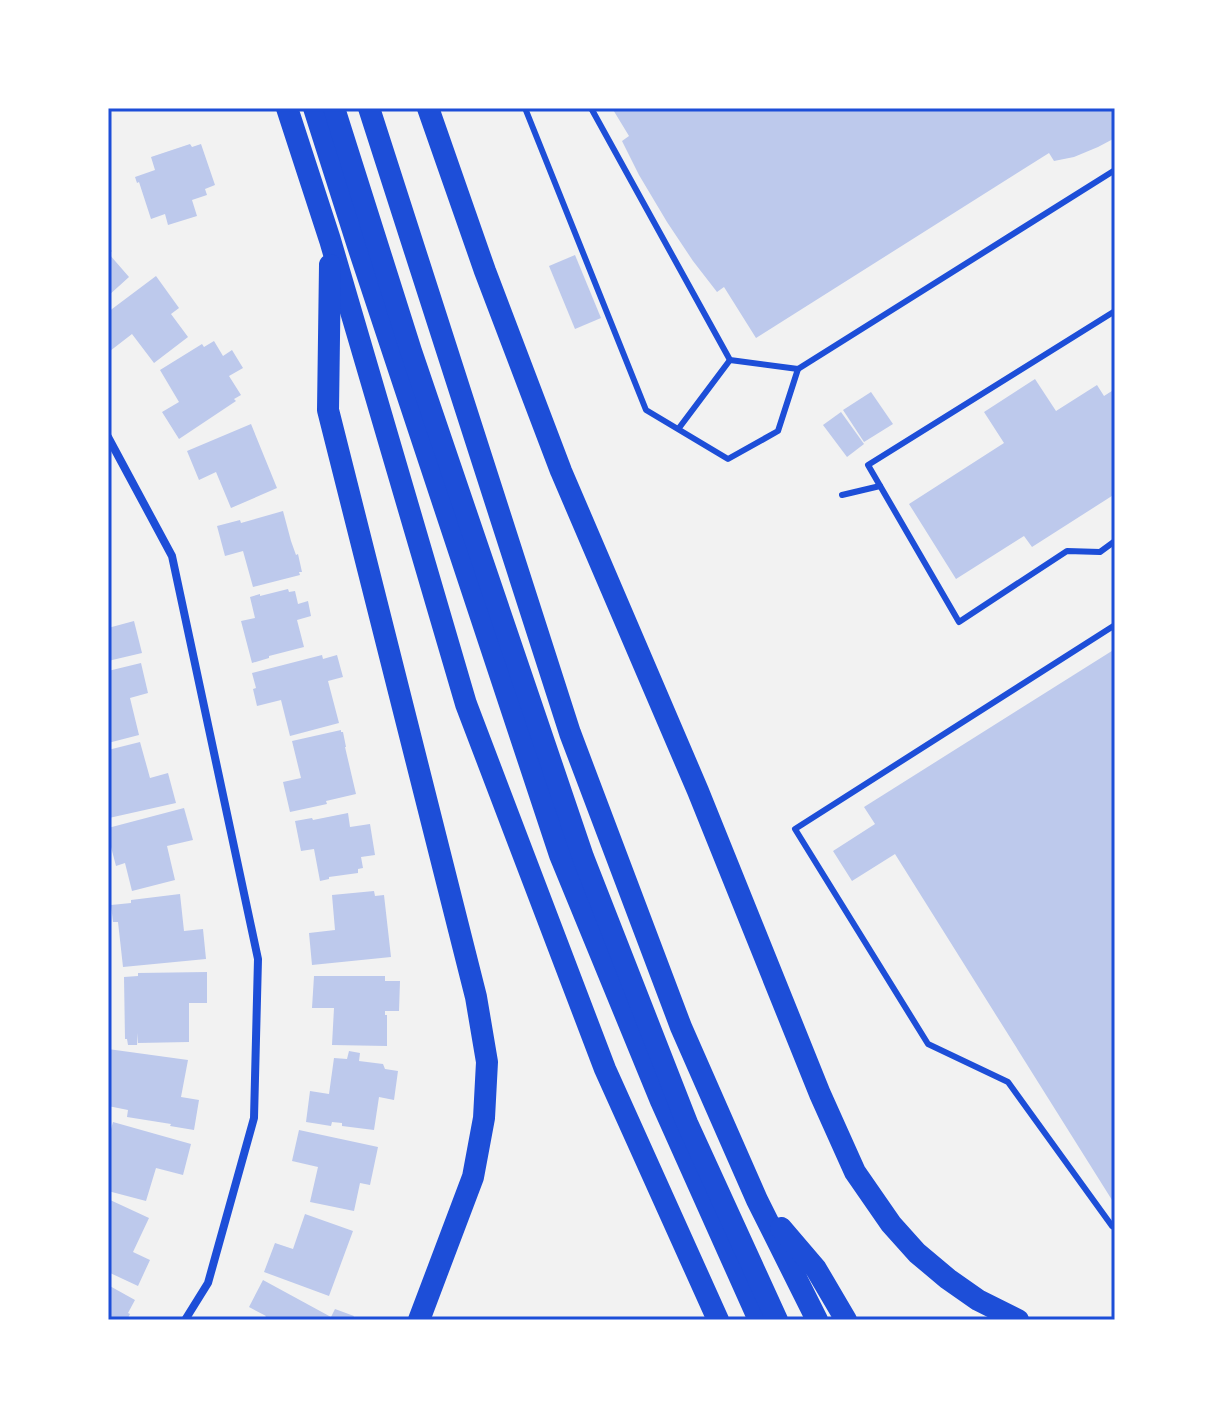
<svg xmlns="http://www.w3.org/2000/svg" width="1223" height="1428" font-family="Manrope,sans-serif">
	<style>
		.building { fill: #bdc9ec }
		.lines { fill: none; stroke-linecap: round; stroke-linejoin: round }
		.service { stroke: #1d4ed8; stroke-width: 6 }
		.minor { stroke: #1d4ed8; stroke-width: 8 }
		.motorway { stroke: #1d4ed8; stroke-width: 22 }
		.neatline { fill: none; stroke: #1d4ed8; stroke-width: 3 }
	</style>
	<rect width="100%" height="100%" fill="#f2f2f2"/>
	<g class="building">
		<path d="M612,108H1115V138L1098,147L1074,157L1054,161L1049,153L756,338L724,287L717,292L693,261L667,222L639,175L622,141L629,136Z"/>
		<path d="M190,144L192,147L201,144L215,185L205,189L207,195L192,200L197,216L168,225L165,214L151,219L139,182L137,183L135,177L155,170L151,157Z"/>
		<path d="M108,247L112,251L109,254L129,277L108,296Z"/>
		<path d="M575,255L601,318L575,329L549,266Z"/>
		<path d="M156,276L179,308L171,314L188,337L154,363L132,334L110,351L108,349V312Z"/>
		<path d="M214,341L223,356L232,350L243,368L229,376L241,395L234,399L236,401L179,439L162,412L179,402L160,370L202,344L204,347Z"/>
		<path d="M1035,379L1056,411L1097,385L1104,396L1115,389V494L1032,547L1024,536L956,579L909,504L1004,443L984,412Z"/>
		<path d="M871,392L893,424L864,442L843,410Z"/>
		<path d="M841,412L864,444L847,457L823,425Z"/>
		<path d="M251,424L277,488L231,508L216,472L199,480L187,451Z"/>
		<path d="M283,511L291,541L296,555L298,554L302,572H299L300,575L253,587L243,551L225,556L217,526L240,520L241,523Z"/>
		<path d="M288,589L289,592L295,591L298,604L308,601L311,616L297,620L304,647L269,656V658L252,663L241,621L255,618L250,597L260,594V596Z"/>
		<path d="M134,621L142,653L108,661V628Z"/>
		<path d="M1115,649V1199L1112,1200L895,854L852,881L833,851L875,824L864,807Z"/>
		<path d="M322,655L323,659L337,655L343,677L328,681L339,723L290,736L281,700L257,706L253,689L256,688L252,673Z"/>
		<path d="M141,663L148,693L130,698L139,735L108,743V671Z"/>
		<path d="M341,730V732H343L346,747H345L356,794L326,801L327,804L290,812L283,782L301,778L292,741Z"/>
		<path d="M140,742L150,778L168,773L176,803L109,818L108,750Z"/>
		<path d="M184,808L193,840L167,846L175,880L132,891L125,863L116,866L111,847H108V828Z"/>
		<path d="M348,813L350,827L370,824L375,855L361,857L363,868L358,869V873L329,877V879L320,881L314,849L301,851L295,821L312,818L313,820Z"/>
		<path d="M374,891L375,896L384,895L391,957L312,965L309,933L335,930L332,895Z"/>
		<path d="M180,894L184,931L203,929L206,959L123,967L118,922H113L111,905L131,903V900Z"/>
		<path d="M207,972V1003H189V1042L138,1043V1033L137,1045H128L127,1039H125L124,977L138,976V973Z"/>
		<path d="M314,976H385V981H400L399,1011H385V1015H387V1046L332,1045L334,1008H312Z"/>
		<path d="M108,1049L188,1060L181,1097L199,1100L194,1130L170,1126L171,1124L127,1117L128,1110L108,1106Z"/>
		<path d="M349,1051L360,1053L359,1061L383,1064L385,1069L398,1071L394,1100L379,1097L374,1130L342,1126V1123L332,1122L331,1126L306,1122L310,1091L329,1094L334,1058L347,1059Z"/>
		<path d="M113,1122L191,1144L183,1175L156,1168L146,1201L108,1191V1140Z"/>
		<path d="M299,1130L378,1147L370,1185L360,1183L354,1211L310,1202L318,1167L292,1161Z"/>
		<path d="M108,1199L149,1218L133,1252L150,1260L138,1286L108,1272Z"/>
		<path d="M305,1214L353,1231L329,1296L264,1272L275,1243L293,1249Z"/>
		<path d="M263,1280L331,1317L335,1309L354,1316L352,1320H263L266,1316L249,1307Z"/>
		<path d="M108,1285L135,1300L128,1313L130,1314L127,1320H108Z"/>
	</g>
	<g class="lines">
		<g class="service">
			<path d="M525,108L646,410L728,459L778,431L798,369"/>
			<path d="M591,108L730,360L798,369L1115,170"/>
			<path d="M1115,311L868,465L959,622L1067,551L1100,552L1115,541"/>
			<path d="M679,428L730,360"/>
			<path d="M842,495L880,486"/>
			<path d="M1115,625L795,829L928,1044L1008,1082L1112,1226L1115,1228"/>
		</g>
		<path class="minor" d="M108,437L172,556L258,959L254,1118L208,1283L185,1320"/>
		<g class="motorway">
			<path d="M287,108L330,240L466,704L605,1069L718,1320"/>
			<path d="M314,108L358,246L560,855L661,1101L759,1320"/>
			<path d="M334,108L411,351L583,857L687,1123L777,1320"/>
			<path d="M369,108L570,733L681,1027L757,1200L817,1320"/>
			<path d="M428,108L485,271L561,471L698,791L820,1094L855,1172L891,1224L917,1253L948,1279L978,1300L1018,1320"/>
			<path d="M330,265L328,410L476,997L487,1062L484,1118L473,1177L419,1320"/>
			<path d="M781,1228L816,1269L846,1320"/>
		</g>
	</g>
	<rect width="1223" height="1428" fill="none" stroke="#ffffff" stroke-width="220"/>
	<rect x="110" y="110" width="1003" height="1208" class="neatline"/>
</svg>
